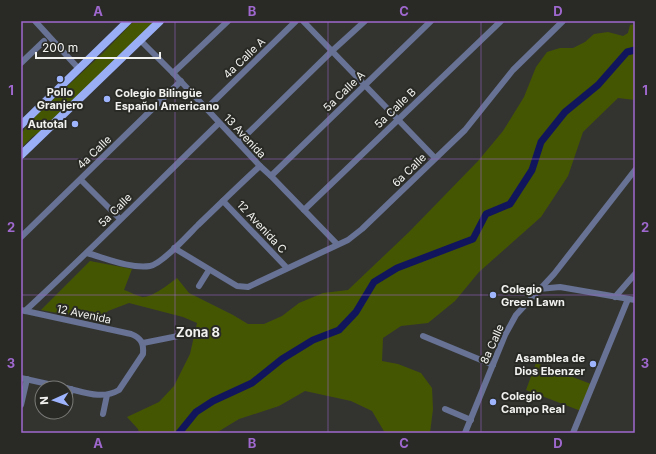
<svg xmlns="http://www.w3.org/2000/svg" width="656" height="454" font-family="Inter,sans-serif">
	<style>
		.green { fill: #455603 }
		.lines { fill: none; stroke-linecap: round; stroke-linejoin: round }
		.river { stroke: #11155c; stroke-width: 7 }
		.minor { stroke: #677294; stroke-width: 6 }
		.major { stroke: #99aef5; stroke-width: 8 }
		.grid { fill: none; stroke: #9f68ce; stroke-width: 1; stroke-opacity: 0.55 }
		.poi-dot { fill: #9eb4fd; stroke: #292a26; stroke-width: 1.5 }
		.labels { text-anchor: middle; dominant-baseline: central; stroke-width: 4; stroke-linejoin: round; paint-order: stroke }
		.street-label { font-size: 11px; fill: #f2f3f0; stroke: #292a26 }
		.poi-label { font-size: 11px; font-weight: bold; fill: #f2f3f0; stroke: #292a26; text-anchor: start }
		.quarter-label { font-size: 13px; font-weight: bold; fill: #f2f3f0; stroke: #292a26 }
		.neatline { fill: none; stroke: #9f68ce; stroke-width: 1.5 }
		.grid-label { font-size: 13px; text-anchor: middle; font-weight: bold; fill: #9f68ce }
	</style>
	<rect width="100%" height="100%" fill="#333430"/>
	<g class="green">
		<path d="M134,21H158L43,130L32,137L21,148V134L32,119L103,53Z"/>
		<path d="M635,24V100L618,98L583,132L568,176L541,217L479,272L455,301L428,323L401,326L383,338L382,361L398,364L421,373L432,388L433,409L430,433H385L372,411L351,401L305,391L279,406L239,419L216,433H139L138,429L127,417L159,402L174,386L190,354L197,323L183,317L129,303L108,311L97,320L41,310L90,261L132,269L124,290C130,292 137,296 143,297C153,297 169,284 177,278L189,293L233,315L248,324H264L282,316L299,303L323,293L348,290L409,232L478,161L503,131L524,97L536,67L547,52L560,48H573L585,42L594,34L608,32L623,36L628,33L630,25Z"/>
		<path d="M536,363L591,384L581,411L526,390Z"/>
	</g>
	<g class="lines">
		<path class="river" d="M179,433L196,412L213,401L252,383L282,359L313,340L339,330L356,312L374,282L397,268L473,239L486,214L510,204L532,170L541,142L565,112L598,85L627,52L635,50"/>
		<g class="minor">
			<path d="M35,21L79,69"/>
			<path d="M303,21L435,158"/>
			<path d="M140,40L173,73L260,166L271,176L337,244"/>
			<path d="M21,63L44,41"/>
			<path d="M173,73L228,21"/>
			<path d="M206,109L296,21"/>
			<path d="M239,142L332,51L365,21"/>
			<path d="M271,176L431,21"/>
			<path d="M81,180L120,219"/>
			<path d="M223,201L287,268"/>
			<path d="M304,210L501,21"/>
			<path d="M21,237L181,81"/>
			<path d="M174,248L237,286L248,287L348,240L362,229L465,130L513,70L563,21"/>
			<path d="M87,253C105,258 131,269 150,266C162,264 188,235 198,225C219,205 239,185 260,166"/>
			<path d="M199,286L209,270"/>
			<path d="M539,289L560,287L635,300"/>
			<path d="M615,297L635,274"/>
			<path d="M21,310L131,334C141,338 144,343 143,354L119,390C102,400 84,392 66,388"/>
			<path d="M25,311C91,250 154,186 219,123"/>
			<path d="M423,336L493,365"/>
			<path d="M143,343L178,336"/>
			<path d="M21,378L66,388"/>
			<path d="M21,405L27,379"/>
			<path d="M445,409L471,420"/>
			<path d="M66,410L68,406L71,389"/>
			<path d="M49,413L50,412"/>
			<path d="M103,414L107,395"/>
			<path d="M465,433L505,335L516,315L554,274L635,170"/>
			<path d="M573,433L628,299"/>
		</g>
		<g class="major">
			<path d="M21,125L128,21"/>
			<path d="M21,155L160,21"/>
		</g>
	</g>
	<path class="grid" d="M175,21V433M328,21V433M481,21V433M21,159H635M21,295H635"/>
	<g class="poi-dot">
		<circle cx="60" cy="79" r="4"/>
		<circle cx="107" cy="99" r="4"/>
		<circle cx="75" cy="124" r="4"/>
		<circle cx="493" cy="295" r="4"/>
		<circle cx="593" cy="364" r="4"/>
		<circle cx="493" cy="402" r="4"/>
	</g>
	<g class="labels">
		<g class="street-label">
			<text transform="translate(244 58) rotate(-44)">4a Calle A</text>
			<text transform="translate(344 91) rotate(-44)">5a Calle A</text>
			<text transform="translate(395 108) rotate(-44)">5a Calle B</text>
			<text transform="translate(245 136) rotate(47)">13 Avenida</text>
			<text transform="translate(94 152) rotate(-44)">4a Calle</text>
			<text transform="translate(409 170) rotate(-44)">6a Calle</text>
			<text transform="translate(115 210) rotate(-45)">5a Calle</text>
			<text transform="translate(262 227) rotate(47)">12 Avenida C</text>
			<text transform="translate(84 314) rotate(12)">12 Avenida</text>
			<text transform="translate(492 344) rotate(-66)">8a Calle</text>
		</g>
		<g class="poi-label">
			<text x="60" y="92" text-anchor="middle">Pollo<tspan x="60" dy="13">Granjero</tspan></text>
			<text x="115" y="93">Colegio Bilingüe<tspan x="115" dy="13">Español Americano</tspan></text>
			<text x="67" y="124" text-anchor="end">Autotal</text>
			<text x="501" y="289">Colegio<tspan x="501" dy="13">Green Lawn</tspan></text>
			<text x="585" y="358" text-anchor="end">Asamblea de<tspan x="585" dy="13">Dios Ebenzer</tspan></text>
			<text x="501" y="396">Colegio<tspan x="501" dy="13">Campo Real</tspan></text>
		</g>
		<g class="quarter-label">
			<text x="198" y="332">Zona 8</text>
		</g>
	</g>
	<rect width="656" height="454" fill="none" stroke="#292a26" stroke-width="44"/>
	<g transform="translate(54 400) rotate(267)"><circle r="19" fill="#292a26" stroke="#797a77"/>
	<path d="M0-3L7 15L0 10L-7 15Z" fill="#9eb4fd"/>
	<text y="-6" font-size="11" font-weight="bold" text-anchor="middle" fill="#f2f3f0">N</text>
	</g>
	<path d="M36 52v6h124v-6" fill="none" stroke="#f2f3f0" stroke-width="2"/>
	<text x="42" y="52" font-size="12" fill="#f2f3f0" stroke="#292a26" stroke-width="3" paint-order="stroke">200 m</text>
	<rect x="22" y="22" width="612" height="410" class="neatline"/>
	<g class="grid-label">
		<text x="98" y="16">A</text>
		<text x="252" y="16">B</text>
		<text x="404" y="16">C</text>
		<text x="558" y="16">D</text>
		<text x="11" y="95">1</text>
		<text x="645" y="95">1</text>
		<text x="11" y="232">2</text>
		<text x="645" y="232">2</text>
		<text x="11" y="368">3</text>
		<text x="645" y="368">3</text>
		<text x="98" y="448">A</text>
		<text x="252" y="448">B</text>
		<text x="404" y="448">C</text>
		<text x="558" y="448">D</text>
	</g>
</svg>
